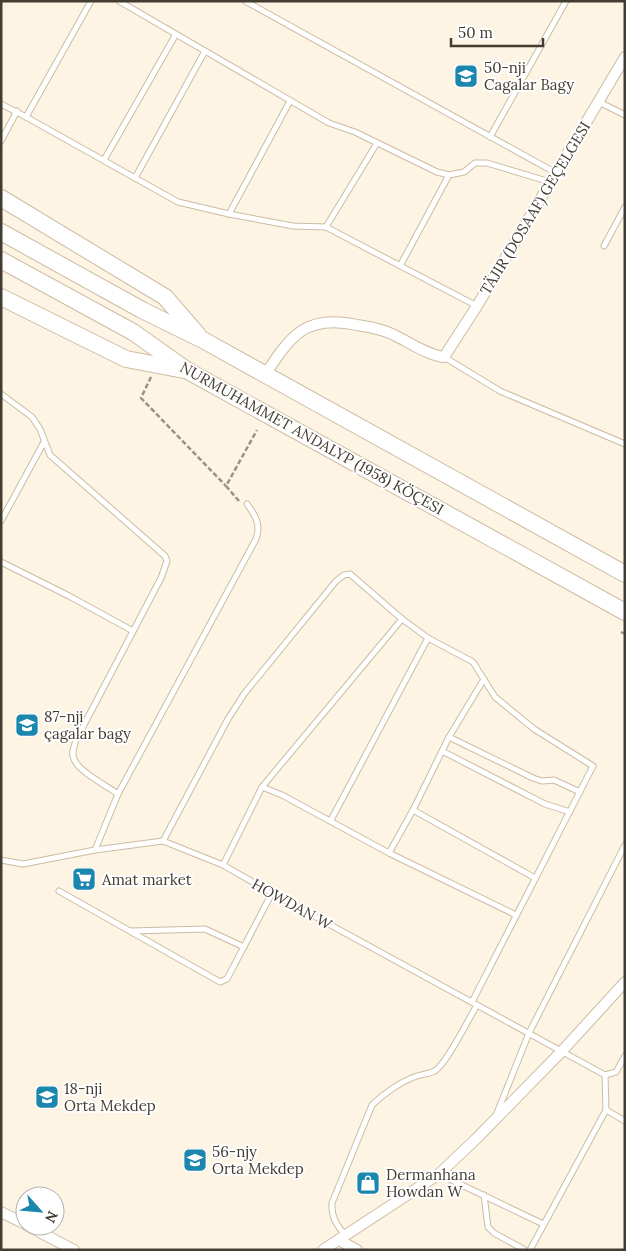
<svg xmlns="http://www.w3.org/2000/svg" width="626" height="1251" font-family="Lora,serif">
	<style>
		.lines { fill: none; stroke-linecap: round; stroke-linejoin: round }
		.service-casing { stroke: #ccbca2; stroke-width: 7 }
		.minor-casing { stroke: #ccbca2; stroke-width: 12 }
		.primary-casing { stroke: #ccbca2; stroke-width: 18 }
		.path { stroke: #9a9285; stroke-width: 2.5; stroke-dasharray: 5 2.5; stroke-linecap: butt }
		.service { stroke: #fff; stroke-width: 5 }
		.minor { stroke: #fff; stroke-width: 10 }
		.primary { stroke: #fff; stroke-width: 16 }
		.labels { text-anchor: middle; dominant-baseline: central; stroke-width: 4; stroke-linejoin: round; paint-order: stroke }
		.poi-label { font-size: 15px; fill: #423c31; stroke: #fff; text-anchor: start }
		.street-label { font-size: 15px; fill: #423c31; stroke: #fff }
	</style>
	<rect width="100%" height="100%" fill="#fef4e4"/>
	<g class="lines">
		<g class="service-casing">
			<g id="service">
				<path d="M119,1L329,123L355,132L437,172L449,175L464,172L475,163H487L550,182"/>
				<path d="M245,1L556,173"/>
				<path d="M599,102L625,115"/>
				<path d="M1,104L26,117L91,1"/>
				<path d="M26,117L178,202L229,214L293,226L326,227L477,306"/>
				<path d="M490,137L566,1"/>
				<path d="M1,141L17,111"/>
				<path d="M104,160L176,34"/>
				<path d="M135,178L205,51"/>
				<path d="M229,214L290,101"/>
				<path d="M326,227L377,143"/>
				<path d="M604,246L625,207"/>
				<path d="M400,266L449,175"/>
				<path d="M444,357L500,391L625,444"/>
				<path d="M1,394L32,417L40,429L50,455L165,556L167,561L161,578L76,740C74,747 71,753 74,759C79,772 107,786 118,794"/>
				<path d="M1,521L44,442"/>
				<path d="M1,562L69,596L133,631"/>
				<path d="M449,737L533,778L542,781L554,780L580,792"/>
				<path d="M442,751L545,804L570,812"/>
				<path d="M262,787L402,619"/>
				<path d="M413,810L449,737L484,679"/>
				<path d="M331,820L428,638"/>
				<path d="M163,841L228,719L244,694L336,581L344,575L350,574L402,619L428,638L473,662L495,697L534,729L593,766L472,1002"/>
				<path d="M95,850L118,794L256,539C261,525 256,516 247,504"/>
				<path d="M389,853L516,915"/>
				<path d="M1,860L23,864L95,850L163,841L223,865L272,893L605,1075L606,1110L625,1121"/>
				<path d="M223,865L262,787L282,795L389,853L413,810L535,878"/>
				<path d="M59,891L220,982L227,979L272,893"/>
				<path d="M131,931L205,929L244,947"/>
				<path d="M605,1075L616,1072L625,1056"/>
				<path d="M497,1113L529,1033L625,845"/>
				<path d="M439,1174L543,1224"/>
				<path d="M484,1195L488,1227L494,1233L525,1250"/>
				<path d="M346,1236C337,1226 331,1217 332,1203L372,1105C384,1093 402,1081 417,1076C423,1074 431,1074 436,1070C448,1061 468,1020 477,1005"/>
				<path d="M530,1250L606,1110"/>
			</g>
		</g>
		<g class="minor-casing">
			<g id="minor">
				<path d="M265,375C291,335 306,314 357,325C370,327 383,329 394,335C409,342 427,355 444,357L477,306L625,57"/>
				<path d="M1,1212L25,1224"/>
				<path d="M28,1226L74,1250"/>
				<path d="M339,1240L357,1250"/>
				<path d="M323,1250L439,1174L477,1138L562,1051L625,982"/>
			</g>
		</g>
		<g class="primary-casing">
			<g id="primary">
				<path d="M1,198L165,297L198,335"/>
				<path d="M1,232L142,310L203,340L625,574"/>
				<path d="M1,260L133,332L188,371L625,612"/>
				<path d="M1,297L126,359L184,370"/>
			</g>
		</g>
		<g class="path">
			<path d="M151,377L141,398L226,486"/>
			<path d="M239,501L226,486L257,430"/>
			<path d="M621,632L625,634"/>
		</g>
		<use href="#service" class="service"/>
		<use href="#minor" class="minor"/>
		<use href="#primary" class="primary"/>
	</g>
	<defs>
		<g id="school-square" transform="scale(1.25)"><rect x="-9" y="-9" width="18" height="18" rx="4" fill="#1b86ae" stroke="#fff"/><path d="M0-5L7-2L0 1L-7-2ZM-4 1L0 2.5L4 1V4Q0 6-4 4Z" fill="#fff"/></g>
		<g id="supermarket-square" transform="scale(1.25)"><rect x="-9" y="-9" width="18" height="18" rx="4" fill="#1b86ae" stroke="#fff"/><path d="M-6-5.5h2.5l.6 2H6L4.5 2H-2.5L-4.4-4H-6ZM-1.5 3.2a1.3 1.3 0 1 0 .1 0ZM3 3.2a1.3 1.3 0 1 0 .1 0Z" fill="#fff"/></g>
		<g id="shop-square" transform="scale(1.25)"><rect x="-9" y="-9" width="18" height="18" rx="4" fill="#1b86ae" stroke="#fff"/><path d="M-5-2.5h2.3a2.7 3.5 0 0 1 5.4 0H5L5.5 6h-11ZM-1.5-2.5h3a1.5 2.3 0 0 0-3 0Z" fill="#fff"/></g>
	</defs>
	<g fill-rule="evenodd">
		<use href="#school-square" x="466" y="76"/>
		<use href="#school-square" x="27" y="725"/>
		<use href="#supermarket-square" x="84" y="879"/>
		<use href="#school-square" x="47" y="1097"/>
		<use href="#school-square" x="195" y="1160"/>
		<use href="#shop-square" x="368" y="1183"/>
	</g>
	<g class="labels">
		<g class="poi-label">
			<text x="484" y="67">50-nji<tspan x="484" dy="17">Cagalar Bagy</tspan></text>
			<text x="44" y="716">87-nji<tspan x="44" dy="17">çagalar bagy</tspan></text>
			<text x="102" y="879">Amat market</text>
			<text x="64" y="1088">18-nji<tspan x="64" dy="17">Orta Mekdep</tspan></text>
			<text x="212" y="1151">56-njy<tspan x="212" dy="17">Orta Mekdep</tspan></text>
			<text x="386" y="1174">Dermanhana<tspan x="386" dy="17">Howdan W</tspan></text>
		</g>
		<g class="street-label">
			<text transform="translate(535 208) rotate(-59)">TÄJIR (DOSAAF) GEÇELGESI</text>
			<text transform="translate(312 438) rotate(29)">NURMUHAMMET ANDALYP (1958) KÖÇESI</text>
			<text transform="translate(292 904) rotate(29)">HOWDAN W</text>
		</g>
	</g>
	<rect width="626" height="1251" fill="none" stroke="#423c31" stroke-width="5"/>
	<g transform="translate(40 1211) rotate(117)"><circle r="24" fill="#ffffff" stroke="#b3b1ad"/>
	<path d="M0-4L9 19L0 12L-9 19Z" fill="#1b86ae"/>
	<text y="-8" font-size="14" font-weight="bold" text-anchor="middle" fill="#423c31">N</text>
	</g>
	<path d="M451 38v8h92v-8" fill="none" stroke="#423c31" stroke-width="2.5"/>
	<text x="458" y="38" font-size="15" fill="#423c31" stroke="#ffffff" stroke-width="4" paint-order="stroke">50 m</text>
</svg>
